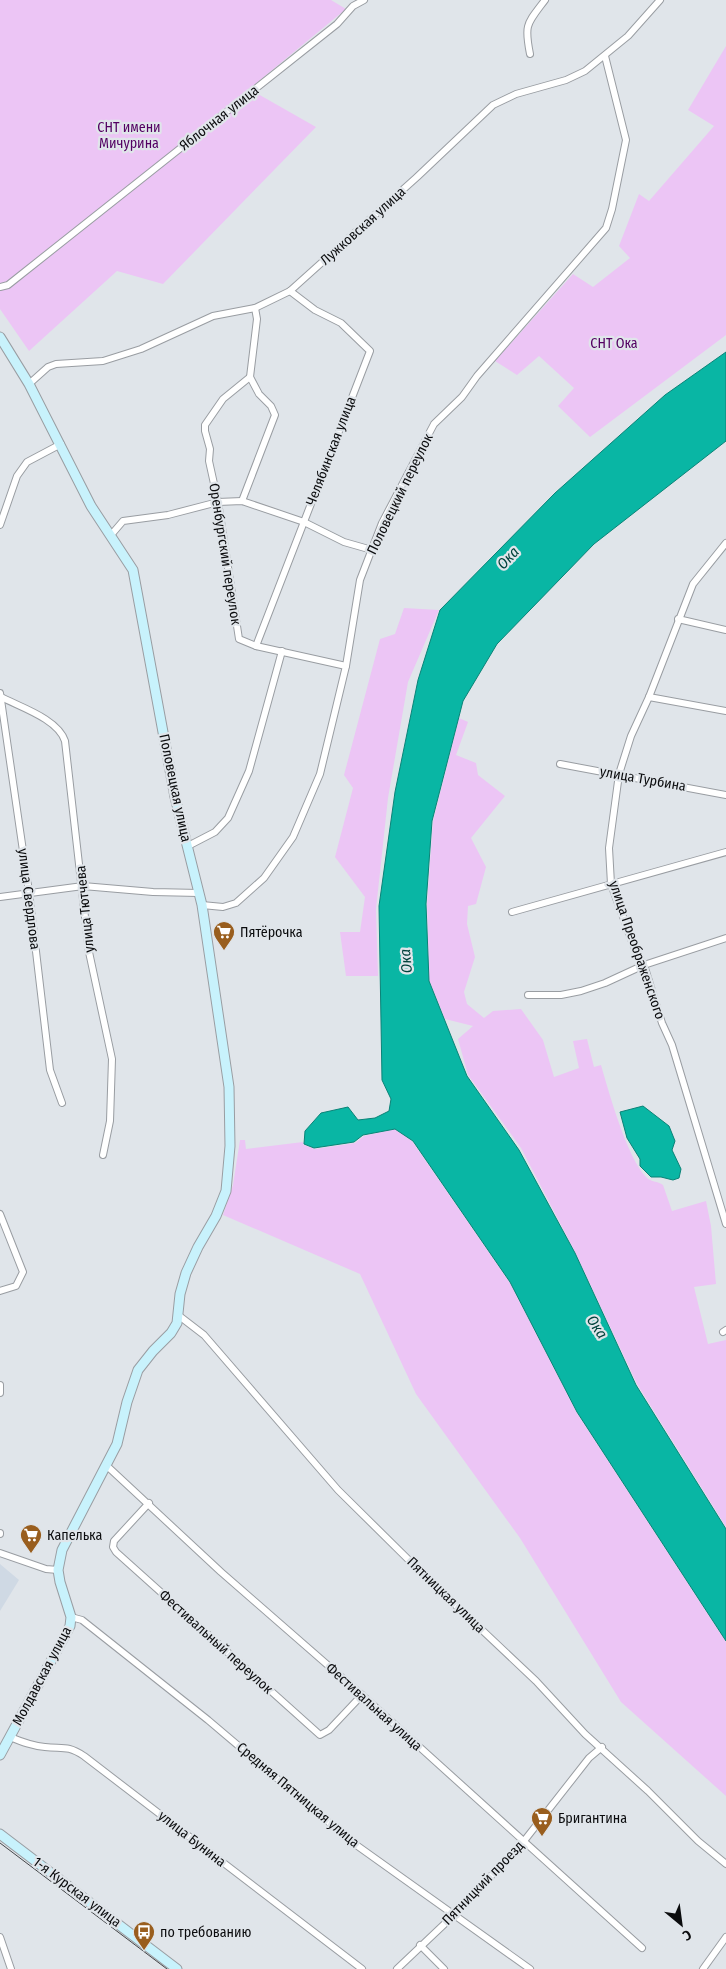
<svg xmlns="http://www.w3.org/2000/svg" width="726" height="1969" font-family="'Fira Sans Condensed',sans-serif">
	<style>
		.built { fill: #cfd9e4 }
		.green { fill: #ecc5f5 }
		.water { fill: #09b6a4; stroke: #0a8377 }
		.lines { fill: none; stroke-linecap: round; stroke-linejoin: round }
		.street-casing { stroke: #999da2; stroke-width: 8 }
		.secondary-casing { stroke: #999da2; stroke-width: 11 }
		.street { stroke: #fff; stroke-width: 6 }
		.secondary { stroke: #c8f2fc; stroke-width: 9 }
		.tram { stroke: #434548; stroke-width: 1 }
		.labels { text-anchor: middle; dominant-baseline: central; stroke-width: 4.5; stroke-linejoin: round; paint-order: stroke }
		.street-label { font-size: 14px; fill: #0b0c0e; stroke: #e0e5ea }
		.park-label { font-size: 14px; fill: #530162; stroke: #e0e5ea }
		.poi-label { font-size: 14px; fill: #0b0c0e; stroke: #e0e5ea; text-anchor: start }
		.water-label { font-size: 15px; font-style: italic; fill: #00423b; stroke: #e0e5ea }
	</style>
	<rect width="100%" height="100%" fill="#e0e5ea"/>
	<path class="built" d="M0,1564L19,1580L0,1611Z"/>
	<g class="green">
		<path d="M0,0H331L346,9L249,89L316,127L163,284L117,271L29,351L0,309Z"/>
		<path d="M726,46V335L590,437L558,406L574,388L539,356L517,375L495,361L573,274L593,287L630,258L619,246L639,194L649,201L714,126L688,110Z"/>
		<path d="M404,608L439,610L408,682L388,798L376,909L378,976H346L340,932H360L365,897L335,857L353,788L344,775L380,639L395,634Z"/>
		<path d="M459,718L468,722L456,755L476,763L478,775L505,796L471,838L486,867L476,904L468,906L467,924L475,957L464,992L467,1004L484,1018L493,1011L521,1009L543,1040L554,1077L579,1068L573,1041L587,1039L594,1067L601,1065C609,1093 627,1157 646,1177C650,1182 658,1181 663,1185L672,1211L706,1201L711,1226L716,1284L694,1287L708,1344L726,1340V1527L637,1384L575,1252L521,1148L468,1075L458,1039L473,1026L445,1019L429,980L427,904L433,821Z"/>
		<path d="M395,1129L412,1141L510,1283L577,1413L726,1642V1796L621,1702L520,1538L416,1394L360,1274L223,1215L233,1185L240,1140H245L246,1149L303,1142L304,1145L315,1149L355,1143L364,1136Z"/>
	</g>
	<g class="water">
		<path d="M726,352V441L594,544L497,644L463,701L432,821L426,904L429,981L467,1076L519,1150L575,1253L636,1385L726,1529V1641L577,1412L510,1282L413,1141L395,1129L363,1135L354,1142L314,1148L304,1144L305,1131L321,1113L348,1107L358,1120L375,1118L389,1111L391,1099L382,1080L379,906L395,792L418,680L440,610L555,493L665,395Z"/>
		<path d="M643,1106L669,1126L675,1141L672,1150L681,1169L679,1178L673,1180L661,1177H651L640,1166V1159L627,1138L620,1112Z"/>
	</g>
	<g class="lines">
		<g class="street-casing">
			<g id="street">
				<path d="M530,54C524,24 527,24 545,0"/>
				<path d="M0,287L8,285L337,24L353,6L364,0"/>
				<path d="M250,377L223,399L205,425V431L210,449L209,461L218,502L239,639L256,646L346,666"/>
				<path d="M29,384L48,367L56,364L103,361L141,349L213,316L255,308L290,291L417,177L493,105L516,94L566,80L585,71L628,36L660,0"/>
				<path d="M242,501L275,415L271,406L259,394L250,377L257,319L255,308"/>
				<path d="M0,525L17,476L27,462L61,444"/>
				<path d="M111,535L123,521L168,515L218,502L242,501L304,522L344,542L372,550"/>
				<path d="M726,543L693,584L649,697L631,736L619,774L609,848L611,884L636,952L644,965L662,1023L672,1045L726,1224"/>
				<path d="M678,619L726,630"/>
				<path d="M256,646L370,351L341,323L315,310L290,291"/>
				<path d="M0,693L29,892L50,1070L62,1103"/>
				<path d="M1,697C20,707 58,719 65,741L89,952L112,1059L110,1121L103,1155"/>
				<path d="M649,697L726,711"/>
				<path d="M560,764L726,795"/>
				<path d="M188,846L215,832L228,818L249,771L282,651"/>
				<path d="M0,897L83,886L153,892L199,893"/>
				<path d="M202,905L223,907L236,903L264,878L293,837L320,774L346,666L360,580L382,523L434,424L462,397L477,376L606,228L612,209L626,140L605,56"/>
				<path d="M512,912L726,852"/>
				<path d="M528,995H561L581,991L605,983L644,965L726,938"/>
				<path d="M0,1214L23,1272L16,1286L0,1291"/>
				<path d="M178,1315L204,1335L338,1490L429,1580L536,1681L585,1734L648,1791L698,1841L726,1864"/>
				<path d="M723,1332L726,1330"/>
				<path d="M0,1385V1393"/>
				<path d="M107,1466L221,1572L362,1695L642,1948"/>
				<path d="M149,1503L114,1541L113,1547L116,1552L320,1735L329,1730L362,1695"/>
				<path d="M0,1533V1534"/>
				<path d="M0,1553L46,1569L58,1570"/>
				<path d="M71,1617L82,1620L208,1720L352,1842L530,1969"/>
				<path d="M10,1737C22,1742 32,1746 45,1747C63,1749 67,1745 84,1756L362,1969"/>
				<path d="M0,1937L11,1969"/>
				<path d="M420,1945L444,1969"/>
				<path d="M397,1969L455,1914L524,1841L589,1758L602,1747"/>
				<path d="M703,1969L726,1937"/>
			</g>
		</g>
		<g class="secondary-casing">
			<g id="secondary">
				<path d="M0,337L29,384L91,506L133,570L175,797L202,905L229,1087L230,1146L226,1191L216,1216L198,1247L186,1273L180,1294L177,1323L171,1333L153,1351L138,1370L127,1402L117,1444L62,1550L58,1570L60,1582L71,1617L70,1626L0,1755"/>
				<path d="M0,1834L177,1969"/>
			</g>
		</g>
		<use href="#street" class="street"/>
		<use href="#secondary" class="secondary"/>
		<path class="tram" d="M0,1843L167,1969"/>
	</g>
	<defs>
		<g id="supermarket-pin" transform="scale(1.125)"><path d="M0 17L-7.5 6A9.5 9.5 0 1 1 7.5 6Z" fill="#995e1e" stroke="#e0e5ea"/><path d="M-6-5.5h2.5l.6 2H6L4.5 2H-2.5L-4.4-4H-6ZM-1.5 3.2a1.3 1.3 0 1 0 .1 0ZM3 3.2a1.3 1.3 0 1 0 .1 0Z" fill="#fff"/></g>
		<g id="bus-pin" transform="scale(1.125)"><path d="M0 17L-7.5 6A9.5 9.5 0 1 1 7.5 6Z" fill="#995e1e" stroke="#e0e5ea"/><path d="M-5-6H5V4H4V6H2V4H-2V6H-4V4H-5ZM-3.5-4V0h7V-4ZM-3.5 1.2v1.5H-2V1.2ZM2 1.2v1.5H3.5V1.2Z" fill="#fff"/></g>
	</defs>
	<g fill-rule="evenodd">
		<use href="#supermarket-pin" x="224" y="932"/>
		<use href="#supermarket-pin" x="31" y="1535"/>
		<use href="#supermarket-pin" x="542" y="1818"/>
		<use href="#bus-pin" x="144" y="1932"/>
	</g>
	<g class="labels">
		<g class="street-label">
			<text transform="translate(219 118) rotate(-38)">Яблочная улица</text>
			<text transform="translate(363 226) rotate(-42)">Лужковская улица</text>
			<text transform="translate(331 451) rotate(-69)">Челябинская улица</text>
			<text transform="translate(400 494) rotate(-64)">Половецкий переулок</text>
			<text transform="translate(225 554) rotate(81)">Оренбургский переулок</text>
			<text transform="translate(643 779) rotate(10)">улица Турбина</text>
			<text transform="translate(175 788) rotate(78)">Половецкая улица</text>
			<text transform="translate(29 899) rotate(83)">улица Свердлова</text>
			<text transform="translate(85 909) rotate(-96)">улица Тютчева</text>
			<text transform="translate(637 950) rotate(71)">улица Преображенского</text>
			<text transform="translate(446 1595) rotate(44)">Пятницкая улица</text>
			<text transform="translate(216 1642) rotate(42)">Фестивальный переулок</text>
			<text transform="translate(42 1676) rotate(-62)">Молдавская улица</text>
			<text transform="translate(374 1707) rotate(42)">Фестивальная улица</text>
			<text transform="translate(298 1795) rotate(40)">Средняя Пятницкая улица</text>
			<text transform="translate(192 1839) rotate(38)">улица Бунина</text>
			<text transform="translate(483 1883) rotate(-46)">Пятницкий проезд</text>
			<text transform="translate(77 1892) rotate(37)">1-я Курская улица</text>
		</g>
		<g class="park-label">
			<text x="129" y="127">СНТ имени<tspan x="129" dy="16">Мичурина</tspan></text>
			<text x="614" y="343">СНТ Ока</text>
		</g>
		<g class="poi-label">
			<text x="240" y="932">Пятёрочка</text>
			<text x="47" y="1535">Капелька</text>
			<text x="558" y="1818">Бригантина</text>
			<text x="160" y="1932">по требованию</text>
		</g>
		<g class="water-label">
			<text transform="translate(508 558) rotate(-46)">Ока</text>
			<text transform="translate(406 961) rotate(-95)">Ока</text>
			<text transform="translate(597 1327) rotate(57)">Ока</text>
		</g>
	</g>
	<g transform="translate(681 1924) rotate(151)" stroke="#e0e5ea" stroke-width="4" paint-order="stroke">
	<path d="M0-4L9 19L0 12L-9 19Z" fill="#0b0c0e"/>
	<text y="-8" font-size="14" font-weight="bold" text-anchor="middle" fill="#0b0c0e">С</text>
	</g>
</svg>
